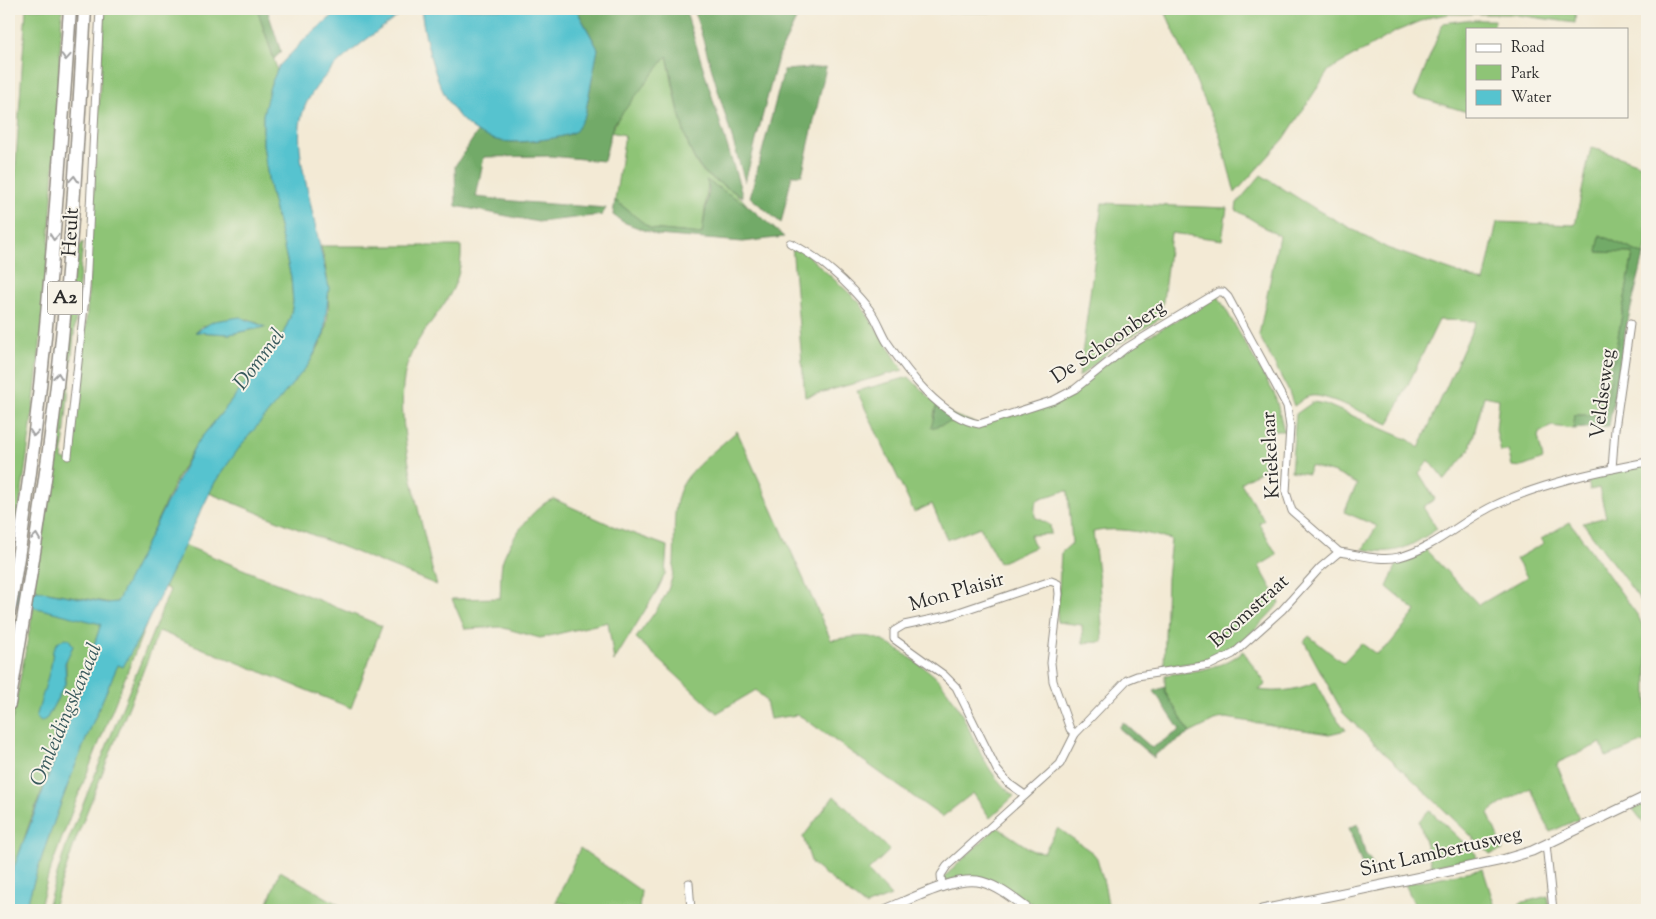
<svg xmlns="http://www.w3.org/2000/svg" width="1656" height="919" font-family="'Sorts Mill Goudy',serif">
	<style>
		.green { fill: #8ec476; stroke: #5c7850; fill-rule: evenodd }
		.forest { fill: #72aa67; stroke: #4e6a49 }
		.water { fill: #56c3cf; stroke: #40777d }
		.lines { fill: none; stroke-linecap: round; stroke-linejoin: round }
		.minor-casing { stroke: #8f8a80; stroke-width: 9 }
		.tertiary-casing { stroke: #8f8a80; stroke-width: 11 }
		.motorway-casing { stroke: #8f8a80; stroke-width: 15 }
		.minor { stroke: #fff; stroke-width: 7 }
		.tertiary { stroke: #fff; stroke-width: 9 }
		.motorway { stroke: #fff; stroke-width: 12 }
		.oneway { stroke: #a0a0a0 }
		.labels { text-anchor: middle; dominant-baseline: central; stroke-width: 4; stroke-linejoin: round; paint-order: stroke }
		.shield { fill: #f7f3e8; stroke: #686764; stroke-width: 1 }
		.shield-label { font-size: 19px; font-weight: bold; fill: #2b2b2b }
		.street-label { font-size: 20px; fill: #2b2b2b; stroke: #f7f3e8 }
		.water-label { font-size: 21px; font-style: italic; fill: #38595c; stroke: #f7f3e8 }
	</style>
	<rect width="100%" height="100%" fill="#f7f3e8"/>
	<filter id="ink" filterUnits="userSpaceOnUse"><feTurbulence type="fractalNoise" baseFrequency=".02" numOctaves="2"/><feDisplacementMap in="SourceGraphic" scale="10" xChannelSelector="R" yChannelSelector="G"/><feConvolveMatrix kernelMatrix="1 2 1 2 8 2 1 2 1" color-interpolation-filters="sRGB"/></filter>
	<filter id="wash" filterUnits="userSpaceOnUse"><feTurbulence type="fractalNoise" baseFrequency=".0096" numOctaves="4" result="noise"/><feDisplacementMap in="SourceGraphic" scale="20" xChannelSelector="R" yChannelSelector="G"/><feGaussianBlur stdDeviation="1.12" result="paint"/><feColorMatrix in="noise" values="0 0 0 0 0 0 0 0 0 0 0 0 0 0 0 0 0 1.4 0 .05"/><feComposite in="paint" operator="in"/></filter>
	<g filter="url(#wash)">
		<rect width="100%" height="100%" fill="#f3ead5"/>
		<g class="green">
			<path d="M26,9H62C54,195 43,385 9,568V267Z"/>
			<path d="M110,9H257L277,69L263,115V144L269,185L291,277L293,302L290,318L279,343L196,444L175,482L122,596L117,602L111,603L36,590L37,587L34,586L74,254L83,242L62,459L69,461L81,376L87,312L104,15ZM249,319L265,327L230,334L195,332L202,326Z"/>
			<path d="M921,9H1013L1006,12H921Z"/>
			<path d="M1164,9H1576L1575,23L1511,14H1449L1431,17L1397,31L1329,70L1284,139L1235,193L1219,133Z"/>
			<path d="M1465,20H1495L1493,29H1467V112L1414,96L1443,23Z"/>
			<path d="M667,55C672,81 684,147 699,167C710,182 735,187 747,205L708,183L702,234L651,229L615,200L625,135L610,132L625,107Z"/>
			<path d="M1591,147L1647,167V243L1644,255L1600,235L1598,252L1633,253L1604,415H1575L1573,429L1552,426L1540,432L1538,436L1543,459L1522,467L1512,466L1508,450L1501,452L1496,430L1499,399L1484,396L1470,449L1445,480L1429,460L1419,473L1435,499L1423,507L1437,529C1409,547 1397,556 1363,549L1377,526L1344,512L1357,484L1335,473L1310,466L1308,474L1291,471L1296,414L1313,402L1325,404L1409,440L1419,448L1476,321L1439,320L1389,424C1374,418 1325,393 1311,396C1304,397 1299,403 1294,406L1289,392L1259,335L1279,236L1236,210L1237,203L1261,175L1319,211L1387,248L1484,282L1497,222L1575,225Z"/>
			<path d="M1102,203L1227,208L1222,240L1171,233L1161,318L1117,345L1079,377Z"/>
			<path d="M792,245L804,252L859,302L903,370L805,397Z"/>
			<path d="M321,246H461C464,302 422,318 407,365C391,414 421,517 432,569L437,585L209,493C227,457 257,426 282,396C301,373 322,352 327,322C331,296 327,271 321,246Z"/>
			<path d="M1218,296L1275,395L1284,431H1267L1263,469L1241,483L1264,520L1259,523L1277,555L1259,566L1280,603C1262,622 1242,646 1218,656C1201,663 1182,664 1164,666L1167,578L1171,539C1145,533 1119,526 1093,532L1099,580L1103,642L1083,643L1082,625L1057,622L1061,553L1072,543L1068,491C1061,491 1058,493 1052,495C1037,499 1034,498 1035,517L1050,525L1051,534L1030,535L1035,547L999,563L980,527L947,540L932,504L914,512L857,391L909,377L937,405L933,417L955,416L978,424L1061,399L1123,351Z"/>
			<path d="M737,431L831,640C872,634 874,633 909,657C921,665 933,673 942,684C972,719 976,766 1014,796L990,818L973,793L942,817L802,717L797,715L770,719L766,701L756,690L717,713L636,638C650,618 670,596 673,572C677,545 670,513 681,488C690,468 721,446 737,431Z"/>
			<path d="M1647,464V609L1583,523L1606,517L1599,488L1590,490L1587,476Z"/>
			<path d="M554,499L615,527L667,546L665,574L658,589L614,661L608,622L540,638L500,627L465,629L452,599L500,598C501,587 500,574 502,563C506,545 536,502 554,499Z"/>
			<path d="M1570,522L1638,616L1647,635V741L1606,757L1601,743L1559,762L1557,765L1579,819L1550,832L1531,788L1507,800L1488,813L1503,850L1490,854L1343,713L1304,641L1309,636L1343,663L1361,643L1376,654L1389,645L1416,611L1387,587L1398,562L1425,549L1479,605L1527,577L1516,559L1544,543L1541,539Z"/>
			<path d="M184,545L382,626L351,708L159,631L76,839L52,910H46L66,846L170,590L164,587Z"/>
			<path d="M34,606L102,624L94,644L97,648L31,819L9,883V737ZM66,660V682L47,718C41,688 47,688 52,661Z"/>
			<path d="M146,625L74,806L49,873L39,910H25C50,826 82,745 118,664L123,666Z"/>
			<path d="M1243,651L1266,684L1259,690C1279,693 1297,690 1316,682L1334,715L1346,730L1329,734L1226,718L1218,719L1190,733L1165,692V675C1193,671 1221,670 1243,651Z"/>
			<path d="M834,796L890,850L868,871L891,896L865,906L812,864L803,837Z"/>
			<path d="M1647,803V827L1633,809Z"/>
			<path d="M1429,810L1476,854V858L1432,866L1419,821Z"/>
			<path d="M997,827L1033,851L1044,852L1058,828L1093,853L1097,858L1105,887L1109,910H1037L996,883L983,878H957L944,882L943,878Z"/>
			<path d="M580,848L641,891L639,910H595L556,902Z"/>
			<path d="M1483,869L1496,910H1417L1405,884Z"/>
			<path d="M280,871L348,910H265Z"/>
			<path d="M1548,896L1550,910H1519L1520,903Z"/>
		</g>
		<g class="forest">
			<path d="M257,9H267L281,52L274,59Z"/>
			<path d="M579,9H685L743,197C732,190 705,176 699,166C680,139 676,88 667,56L613,125L604,161L550,156L484,157L476,197L523,202L606,208L602,215L538,222L456,206L455,166L478,131C505,150 541,140 571,134L585,115L598,49L577,10Z"/>
			<path d="M694,9H801L778,57L745,182Z"/>
			<path d="M826,67L802,175H792L781,223L750,197L784,70Z"/>
			<path d="M706,180L747,205L784,237L743,242L657,235L623,222L613,215L615,200L651,229L702,234L709,188Z"/>
			<path d="M1600,235L1644,255L1626,328L1609,426L1573,429L1575,415H1604L1633,253L1597,252Z"/>
			<path d="M937,405L955,416L951,422L931,428Z"/>
			<path d="M1165,687V692L1190,733L1154,755V758L1119,728L1123,722L1152,748L1180,730L1154,691Z"/>
			<path d="M1358,824L1365,853L1371,861L1376,877L1367,879L1349,828Z"/>
		</g>
		<g class="water">
			<path d="M341,9H407C373,36 310,74 301,119C298,134 300,150 302,165L329,288L324,334L309,364L242,444L215,482L146,625L123,667L118,665C82,745 50,826 25,910H9L11,875L97,648L94,645L101,624L9,601V585L107,603L117,602L196,444L279,343L290,318L293,302L291,277L269,185L263,144V115L270,86L279,66L307,37Z"/>
			<path d="M421,9H576L598,49L585,115L576,131C563,138 546,139 531,141C518,142 503,143 490,138C442,122 427,53 421,9Z"/>
			<path d="M240,317L266,327L230,334L195,332L214,321Z"/>
			<path d="M65,638L69,639L73,646L65,663L66,682L47,718L41,722L36,718L51,666L53,650L56,644Z"/>
		</g>
	</g>
	<g filter="url(#ink)">
		<g class="lines">
			<g class="minor-casing">
				<g id="minor">
					<path d="M790,243C820,257 849,284 869,309C877,319 880,331 887,342C908,373 941,417 979,424L1054,400L1075,389L1126,348L1218,292H1223L1228,297L1287,406L1290,427L1286,492L1292,511L1339,552"/>
					<path d="M68,456L86,288L100,9"/>
					<path d="M1612,469L1615,429L1630,324"/>
					<path d="M1025,795L1008,783L997,770L956,687L944,675L894,639V631L904,625L947,616L1051,581L1058,584L1059,594L1051,663L1053,681L1070,729L1075,734"/>
					<path d="M1546,844L1553,910"/>
					<path d="M689,883L691,910"/>
					<path d="M942,887L941,875L947,866L1060,764L1075,734L1127,680L1137,676L1210,665L1233,654L1282,610L1320,568L1339,552C1358,554 1380,562 1399,557C1433,549 1462,521 1493,506C1542,483 1595,472 1647,462"/>
				</g>
			</g>
			<g class="tertiary-casing">
				<g id="tertiary">
					<path d="M885,910C910,900 956,875 982,882C1000,887 1015,900 1029,910"/>
					<path d="M1262,910L1502,860L1532,851L1647,796"/>
				</g>
			</g>
			<g class="motorway-casing">
				<g id="motorway">
					<path d="M9,612C44,413 56,210 70,9"/>
					<path d="M9,704C28,592 47,480 59,367C72,248 78,128 85,9"/>
				</g>
			</g>
			<use href="#minor" class="minor"/>
			<use href="#tertiary" class="tertiary"/>
			<use href="#motorway" class="motorway"/>
		</g>
		<defs><path id="oneway-chevron" d="M-2-3.5L2.5 0L-2 3.5" fill="none" stroke-width="1.6" stroke-linecap="round" stroke-linejoin="round" transform="scale(1.25)"/></defs>
		<g class="oneway">
			<use href="#oneway-chevron" transform="translate(66 57) rotate(94)"/>
			<use href="#oneway-chevron" transform="translate(74 179) rotate(-86)"/>
			<use href="#oneway-chevron" transform="translate(54 237) rotate(95)"/>
			<use href="#oneway-chevron" transform="translate(58 376) rotate(-83)"/>
			<use href="#oneway-chevron" transform="translate(34 433) rotate(96)"/>
			<use href="#oneway-chevron" transform="translate(36 537) rotate(-82)"/>
		</g>
	</g>
	<g class="labels">
		<rect class="shield" x="47.5" y="281.5" width="35" height="33" rx="4"/>
		<g class="shield-label">
			<text x="65" y="298">A2</text>
		</g>
		<g class="street-label">
			<text transform="translate(72 232) rotate(-87)">Heult</text>
			<text transform="translate(1109 343) rotate(-34)">De Schoonberg</text>
			<text transform="translate(1604 394) rotate(-83)">Veldseweg</text>
			<text transform="translate(1272 455) rotate(-93)">Kriekelaar</text>
			<text transform="translate(957 593) rotate(-16)">Mon Plaisir</text>
			<text transform="translate(1250 612) rotate(-42)">Boomstraat</text>
			<text transform="translate(1441 853) rotate(-13)">Sint Lambertusweg</text>
		</g>
		<g class="water-label">
			<text transform="translate(260 360) rotate(-53)">Dommel</text>
			<text transform="translate(67 715) rotate(-67)">Omleidingskanaal</text>
		</g>
	</g>
	<rect width="1656" height="919" fill="none" stroke="#f7f3e8" stroke-width="30"/>
	<rect x="1466" y="28" width="162" height="90" fill="#f7f3e8" stroke="#a5a39c"/>
	<rect x="1476" y="44" width="25" height="8" fill="#ffffff" stroke="#a5a39c"/>
	<text x="1511" y="52" font-size="15" fill="#2b2b2b">Road</text>
	<rect x="1476" y="65" width="25" height="15" fill="#8ec476" stroke="#a5a39c"/>
	<text x="1511" y="78" font-size="15" fill="#2b2b2b">Park</text>
	<rect x="1476" y="90" width="25" height="15" fill="#56c3cf" stroke="#a5a39c"/>
	<text x="1511" y="102" font-size="15" fill="#2b2b2b">Water</text>
</svg>
